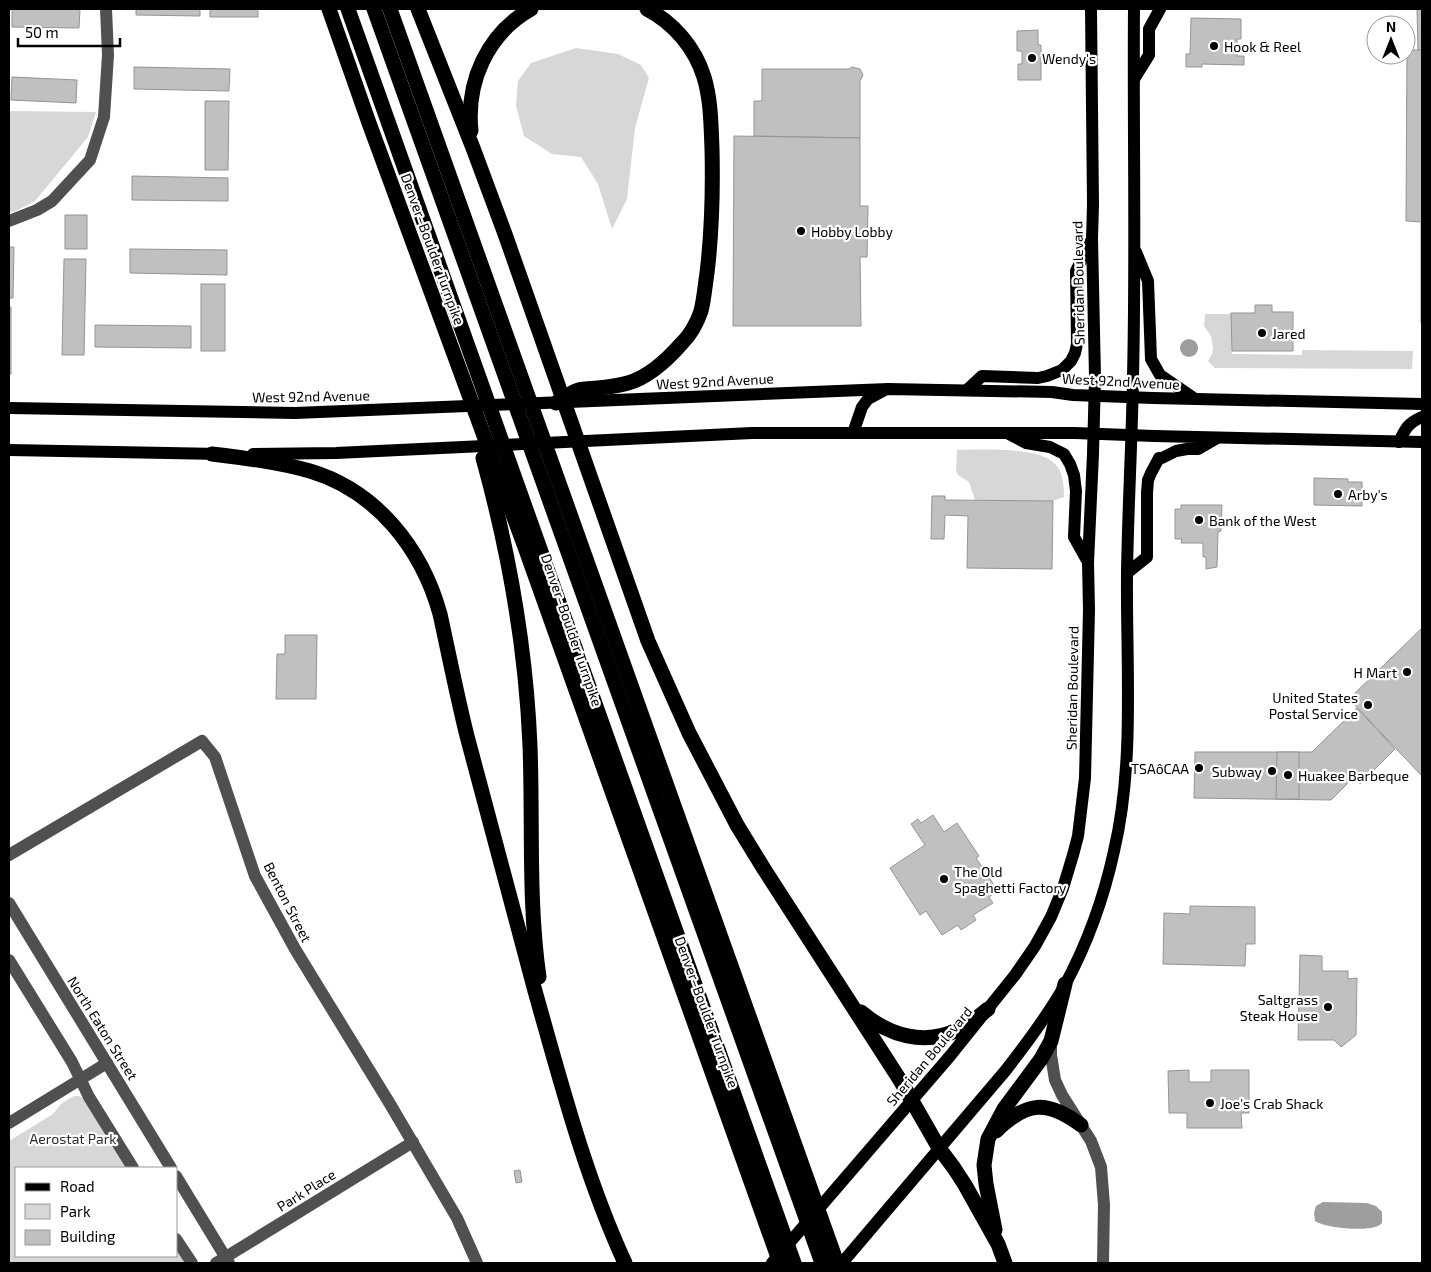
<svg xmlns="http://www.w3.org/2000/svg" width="1431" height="1272" font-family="'Exo 2',sans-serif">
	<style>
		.green { fill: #d7d7d7 }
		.water { fill: #9e9e9e }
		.building { fill: #c0c0c0; stroke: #949494 }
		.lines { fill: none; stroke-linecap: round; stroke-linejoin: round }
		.minor { stroke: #505050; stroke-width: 12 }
		.major { stroke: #000; stroke-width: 12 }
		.highway { stroke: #000; stroke-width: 15 }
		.poi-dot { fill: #000; stroke: #fff; stroke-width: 2 }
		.labels { text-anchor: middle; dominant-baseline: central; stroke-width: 4.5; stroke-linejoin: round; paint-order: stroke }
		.poi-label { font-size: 14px; fill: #000; stroke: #fff; text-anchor: start }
		.street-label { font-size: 14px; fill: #000; stroke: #fff }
		.park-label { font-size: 14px; fill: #2e2e2e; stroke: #fff }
	</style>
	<rect width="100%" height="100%" fill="#fff"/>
	<g class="green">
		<path d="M576,48L618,54L641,65L649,78L635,128L627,199L612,229L598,184L581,157L552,154L524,136L516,106L518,81L531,63Z"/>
		<path d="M9,111L96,112L88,137L35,201L14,212H9Z"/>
		<path d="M1205,314H1231L1232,354L1302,355V350L1413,351L1412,369L1215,368L1208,361L1212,354L1213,347L1211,336L1204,326Z"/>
		<path d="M957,450C981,450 1038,446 1055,464C1063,472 1064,486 1064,497L1053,501L975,500L969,482L958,475L956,471Z"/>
		<path d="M74,1096H79L84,1098L127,1168H16V1256H176V1249L185,1263H9V1141L53,1114L61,1104Z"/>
	</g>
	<g class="water">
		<circle cx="1189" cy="348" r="9"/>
		<path d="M1323,1202L1367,1203L1376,1206L1382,1212V1223C1380,1225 1378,1226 1375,1227C1363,1231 1325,1228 1315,1221L1314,1213L1316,1206Z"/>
	</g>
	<g class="building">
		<path d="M12,9H80L79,28L12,27Z"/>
		<path d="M136,9H200V16L136,15Z"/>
		<rect x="210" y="9" width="48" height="8"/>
		<path d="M1417,9H1422V50L1418,51Z"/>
		<path d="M1191,18L1241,19V39H1237V56H1244V65L1202,64V67H1186V54H1190Z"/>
		<path d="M1038,30V45H1041V80H1018V64H1022V51H1017V31Z"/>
		<path d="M1407,50H1422V222L1406,221Z"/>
		<path d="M134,67L230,69L229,91L134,89Z"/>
		<path d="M852,67L860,69L863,75L860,81V138L754,136V101H762V69H849Z"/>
		<path d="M12,77L77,80L76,103L11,100Z"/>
		<path d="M205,101H229L228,170H205Z"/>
		<path d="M734,136L860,138V206H868L867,257H860L861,326H733Z"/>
		<path d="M132,176L228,178V201L132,200Z"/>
		<rect x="65" y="215" width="22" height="34"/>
		<rect x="1421" y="222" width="1" height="100"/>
		<path d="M9,247H14L13,298H9Z"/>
		<path d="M130,249L227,250V275L130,273Z"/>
		<path d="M64,259H86L84,355H62Z"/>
		<rect x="201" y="284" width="24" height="67"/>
		<path d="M1255,305H1272V312H1293V351H1232L1231,313H1255Z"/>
		<rect x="9" y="307" width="2" height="67"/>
		<path d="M95,325L191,326V348L95,347Z"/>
		<path d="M1314,478L1348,479V482H1362V506L1314,505Z"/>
		<path d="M932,496H945V500L1053,501L1052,569L967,568L968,516L945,515L944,539H931Z"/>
		<path d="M1181,505H1222L1221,531L1218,532L1217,567L1206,569V557H1203V543H1181L1182,539H1175V509H1181Z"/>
		<path d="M1422,628V776L1349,699Z"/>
		<path d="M285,635H317L316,699H276L277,654H285Z"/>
		<path d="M1357,708L1395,749L1360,784L1354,777L1331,800L1194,798L1195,752H1312Z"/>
		<path d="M1277,752H1299V799H1276Z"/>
		<path d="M933,815L944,832L957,823L979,856L976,858L998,891L989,897L993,903L973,915L976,920L961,930L958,925L942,935L926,911L920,915L890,868L925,845L911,824L918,819L921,823Z"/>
		<path d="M1190,906L1255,907V944H1246L1245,966L1163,964L1164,913L1190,914Z"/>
		<path d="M1300,955L1322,956V971H1348V979L1357,978L1356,1035L1341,1047L1334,1040H1298Z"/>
		<path d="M1189,1070V1082H1211V1070H1249V1113H1241L1242,1128H1187V1113H1169L1168,1071Z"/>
		<path d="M520,1170L522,1182L516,1183L514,1171Z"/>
	</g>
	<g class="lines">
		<g class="minor">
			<path d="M9,221L37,210L52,201L90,160L104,117L108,55L106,9"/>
			<path d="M9,855L202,741L215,757L255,876L295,949L390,1104L457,1218L477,1263"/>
			<path d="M9,903L171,1168"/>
			<path d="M9,960L72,1062L89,1097L133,1168"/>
			<path d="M1051,1041V1055L1055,1080L1062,1095L1091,1141L1101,1167L1104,1205L1103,1263"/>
			<path d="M9,1123L107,1063"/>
			<path d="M176,1176L229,1263"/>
			<path d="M176,1239L192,1263"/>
			<path d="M216,1263L413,1142"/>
		</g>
		<g class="major">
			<path d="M1134,79L1149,55V29L1160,9"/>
			<path d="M1136,252L1148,281L1151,359L1160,375L1195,399"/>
			<path d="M967,390L982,376L1038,378L1047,376L1062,370L1071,361L1075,353L1077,344L1076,271L1091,241"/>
			<path d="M9,408L295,413L888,389L1052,392L1073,395L1153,398L1422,404"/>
			<path d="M853,433L862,407L868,399L883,391"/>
			<path d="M1007,433L1026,443L1050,447L1064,454L1070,464L1074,475L1076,491L1074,537L1088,562"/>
			<path d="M1399,442C1405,429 1408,423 1422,417"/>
			<path d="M9,450L220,454"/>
			<path d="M253,454L336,453L752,433H1075L1154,436L1422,442"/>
			<path d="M1127,573L1147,557V493L1148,480L1151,473L1159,458H1162L1176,451L1187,449H1198L1217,438"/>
			<path d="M772,1263L950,1056L1015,975L1035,946L1051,917L1063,888L1073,855L1078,836L1085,778L1089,610L1088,563L1093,454L1095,377L1092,238L1093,205L1091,9"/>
			<path d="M842,1263L1006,1070C1027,1043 1048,1015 1065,985C1087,944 1104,897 1114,851C1135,763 1126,663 1127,573C1128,507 1132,441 1133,376C1136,253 1133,131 1134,9"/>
		</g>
		<g class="highway">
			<path d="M329,9L369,123L526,550L780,1263"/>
			<path d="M348,9L794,1263"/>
			<path d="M374,9L822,1263"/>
			<path d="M390,9L837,1263"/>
			<path d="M418,9L473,148L505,234L648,641L689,733L737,825L764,869L900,1080L939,1148L954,1168L965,1185L998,1244L1005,1263"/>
			<path d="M471,131C466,82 487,34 531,9"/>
			<path d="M556,403C563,399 569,394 576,391C582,388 591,389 598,388C608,387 618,386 628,383C649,377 668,359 682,343C691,334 697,323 701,311C704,299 705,286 707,273C712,231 713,191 712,149C711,125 711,100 704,77C695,48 674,23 647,9"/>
			<path d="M212,454C245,458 278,462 310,471C377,491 422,549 440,614C449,655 457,696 467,736C489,821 512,906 535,991C561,1083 585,1176 625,1263"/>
			<path d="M483,458C509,552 526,648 530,746C533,823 528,900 539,977"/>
			<path d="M861,1012C888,1035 925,1047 959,1029C970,1024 979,1016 988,1009"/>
			<path d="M996,1131C1027,1101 1047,1100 1081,1125"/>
			<path d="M995,1230L986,1184L984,1165L988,1139L1004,1109L1041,1059L1051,1041L1065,984"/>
		</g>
	</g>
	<g class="poi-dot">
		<circle cx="1214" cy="46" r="5"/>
		<circle cx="1032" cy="58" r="5"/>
		<circle cx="801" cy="231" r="5"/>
		<circle cx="1262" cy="333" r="5"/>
		<circle cx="1338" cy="494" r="5"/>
		<circle cx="1199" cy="520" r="5"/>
		<circle cx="1407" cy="672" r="5"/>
		<circle cx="1368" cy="705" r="5"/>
		<circle cx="1199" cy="768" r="5"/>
		<circle cx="1272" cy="771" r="5"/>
		<circle cx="1288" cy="775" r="5"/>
		<circle cx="944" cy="879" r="5"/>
		<circle cx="1328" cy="1007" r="5"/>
		<circle cx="1210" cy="1103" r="5"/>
	</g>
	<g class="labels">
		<g class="poi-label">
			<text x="1224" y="46">Hook &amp; Reel</text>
			<text x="1042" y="58">Wendy's</text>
			<text x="811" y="231">Hobby Lobby</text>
			<text x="1272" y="333">Jared</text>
			<text x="1348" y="494">Arby's</text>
			<text x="1209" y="520">Bank of the West</text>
			<text x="1397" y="672" text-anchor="end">H Mart</text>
			<text x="1358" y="697" text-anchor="end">United States<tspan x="1358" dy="16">Postal Service</tspan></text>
			<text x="1189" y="768" text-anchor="end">TSAôCAA</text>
			<text x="1262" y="771" text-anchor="end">Subway</text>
			<text x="1298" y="775">Huakee Barbeque</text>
			<text x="954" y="871">The Old<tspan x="954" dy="16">Spaghetti Factory</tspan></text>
			<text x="1318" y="999" text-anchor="end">Saltgrass<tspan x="1318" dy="16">Steak House</tspan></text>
			<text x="1220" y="1103">Joe's Crab Shack</text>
		</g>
		<g class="street-label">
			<text transform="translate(433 249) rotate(70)">Denver–Boulder Turnpike</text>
			<text transform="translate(1078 283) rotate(-91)">Sheridan Boulevard</text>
			<text transform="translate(715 381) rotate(-3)">West 92nd Avenue</text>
			<text transform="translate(1121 381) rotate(3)">West 92nd Avenue</text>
			<text transform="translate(311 396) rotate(-1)">West 92nd Avenue</text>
			<text transform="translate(572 630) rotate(71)">Denver–Boulder Turnpike</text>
			<text transform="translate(1072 688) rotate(-89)">Sheridan Boulevard</text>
			<text transform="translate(288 902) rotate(63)">Benton Street</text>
			<text transform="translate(707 1012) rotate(70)">Denver–Boulder Turnpike</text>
			<text transform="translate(103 1028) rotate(58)">North Eaton Street</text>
			<text transform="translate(929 1056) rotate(-50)">Sheridan Boulevard</text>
			<text transform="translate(306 1190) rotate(-32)">Park Place</text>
		</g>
		<g class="park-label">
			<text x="73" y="1138">Aerostat Park</text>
		</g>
	</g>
	<rect width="1431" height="1272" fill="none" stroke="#000000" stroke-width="20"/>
	<rect x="15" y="1167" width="162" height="90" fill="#ffffff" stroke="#999999"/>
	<rect x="25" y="1183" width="25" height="8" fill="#000000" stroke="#999999"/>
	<text x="60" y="1192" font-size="15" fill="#000000">Road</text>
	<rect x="25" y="1204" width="25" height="15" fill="#d7d7d7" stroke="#999999"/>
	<text x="60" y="1217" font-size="15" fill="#000000">Park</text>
	<rect x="25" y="1230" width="25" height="15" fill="#c0c0c0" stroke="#999999"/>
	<text x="60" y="1242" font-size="15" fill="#000000">Building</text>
	<g transform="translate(1391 40)"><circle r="24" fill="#ffffff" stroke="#999999"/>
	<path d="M0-4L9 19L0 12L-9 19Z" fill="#000000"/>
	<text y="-8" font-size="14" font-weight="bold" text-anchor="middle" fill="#000000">N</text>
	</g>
	<path d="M18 38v8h102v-8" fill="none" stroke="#000000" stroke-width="2.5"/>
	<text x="25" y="38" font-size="15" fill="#000000" stroke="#ffffff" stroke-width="4" paint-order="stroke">50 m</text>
</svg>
